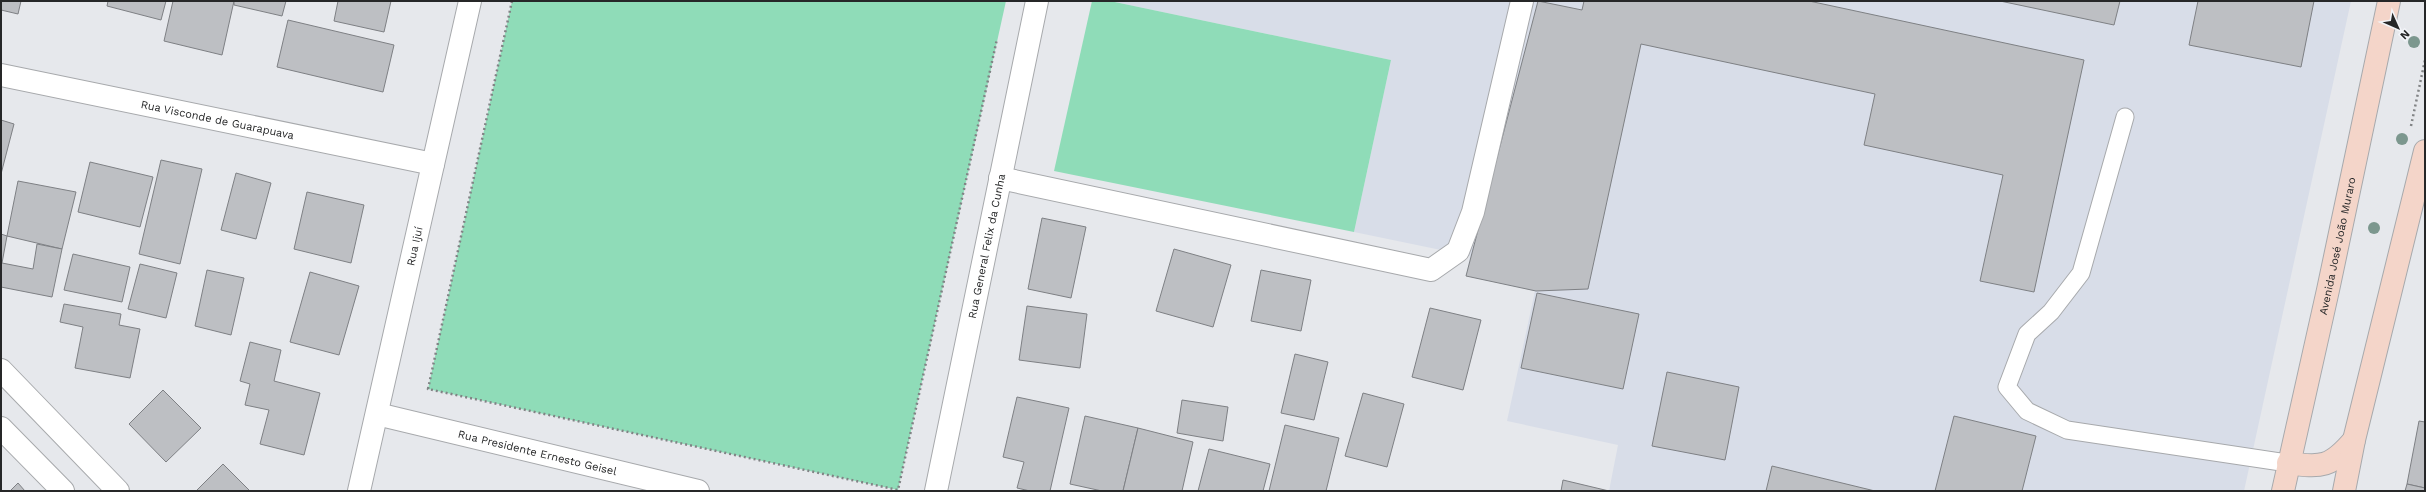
<svg xmlns="http://www.w3.org/2000/svg" width="2426" height="492" font-family="'Work Sans',sans-serif">
	<style>
		.built { fill: #d8dde8 }
		.green { fill: #8fdcb8 }
		.building { fill: #bdbfc3; stroke: #7e8084 }
		.lines { fill: none; stroke-linecap: round; stroke-linejoin: round }
		.service-casing { stroke: #a7a9ac; stroke-width: 19 }
		.minor-casing { stroke: #a7a9ac; stroke-width: 24 }
		.tertiary-casing { stroke: #a7a9ac; stroke-width: 24 }
		.secondary-casing { stroke: #a7a9ac; stroke-width: 24 }
		.path { stroke: #818385; stroke-width: 2.5; stroke-dasharray: 2 3; stroke-linecap: butt }
		.service { stroke: #fff; stroke-width: 17 }
		.minor { stroke: #fff; stroke-width: 22 }
		.tertiary { stroke: #fff; stroke-width: 22 }
		.secondary { stroke: #f4d5c9; stroke-width: 22 }
		.tree { fill: #7c978e }
		.labels { text-anchor: middle; dominant-baseline: central; stroke-width: 4; stroke-linejoin: round; paint-order: stroke }
		.street-label { font-size: 11px; fill: #262728; stroke: #f3f5f9 }
	</style>
	<rect width="100%" height="100%" fill="#e6e8ec"/>
	<path class="built" d="M1110,1H2351L2244,491H1609L1618,445L1507,421L1535,291L1466,276L1470,256L1354,232L1391,60Z"/>
	<g class="green">
		<path d="M512,1H1006L898,490L428,389Z"/>
		<path d="M1092,1H1110L1391,60L1354,232L1054,171Z"/>
	</g>
	<g class="building">
		<path d="M1,1H21L18,14L1,10Z"/>
		<path d="M108,1H166L161,20L107,6Z"/>
		<path d="M173,1H234L222,55L164,41Z"/>
		<path d="M234,1H286L282,16L234,5Z"/>
		<path d="M338,1H391L384,32L334,21Z"/>
		<path d="M1538,1L1582,10L1584,1H1809L2084,60L2034,292L1980,281L2003,175L1864,145L1875,94L1641,44L1588,289L1536,291L1466,276Z"/>
		<path d="M2000,1H2120L2114,25Z"/>
		<path d="M2198,1H2314L2301,67L2189,45Z"/>
		<path d="M288,20L394,45L383,92L277,67Z"/>
		<path d="M1,120L14,124L1,174Z"/>
		<path d="M161,160L202,169L180,264L139,254Z"/>
		<path d="M90,162L153,177L140,227L78,212Z"/>
		<path d="M236,173L271,183L256,239L221,230Z"/>
		<path d="M18,181L76,192L62,249L7,236Z"/>
		<path d="M307,192L364,205L351,263L294,249Z"/>
		<path d="M1042,218L1086,227L1071,298L1028,289Z"/>
		<path d="M1,234L7,236L2,263L33,269L37,244L62,249L52,297L1,287Z"/>
		<path d="M1174,249L1231,265L1213,327L1156,311Z"/>
		<path d="M73,254L130,267L122,302L64,290Z"/>
		<path d="M140,264L177,273L166,318L128,309Z"/>
		<path d="M207,270L244,278L231,335L195,326Z"/>
		<path d="M1261,270L1311,280L1301,331L1251,321Z"/>
		<path d="M310,272L359,286L339,355L290,342Z"/>
		<path d="M1537,293L1639,314L1623,389L1521,368Z"/>
		<path d="M64,304L121,314L119,325L140,329L130,378L75,368L83,327L60,322Z"/>
		<path d="M1027,306L1087,314L1080,368L1019,360Z"/>
		<path d="M1430,308L1481,320L1463,390L1412,377Z"/>
		<path d="M250,342L281,350L274,381L320,393L304,455L260,444L269,410L245,405L250,384L240,381Z"/>
		<path d="M1295,354L1328,362L1314,420L1281,413Z"/>
		<path d="M1667,372L1739,387L1725,460L1652,446Z"/>
		<path d="M163,390L201,428L166,462L129,424Z"/>
		<path d="M1363,393L1404,404L1387,467L1345,456Z"/>
		<path d="M1017,397L1069,408L1050,491H1030L1017,488L1024,462L1003,457Z"/>
		<path d="M1182,400L1228,407L1223,441L1177,433Z"/>
		<path d="M1085,416L1138,428L1123,491H1102L1070,484Z"/>
		<path d="M1954,416L2036,436L2022,491H1935Z"/>
		<path d="M2419,421L2425,422V488L2407,484Z"/>
		<path d="M1285,425L1339,438L1326,491H1269Z"/>
		<path d="M1138,428L1193,442L1182,491H1123Z"/>
		<path d="M1209,449L1270,464L1263,491H1198Z"/>
		<path d="M223,464L250,491H196Z"/>
		<path d="M1772,466L1875,491H1766Z"/>
		<path d="M1563,480L1609,491H1561Z"/>
		<path d="M18,483L25,491H10Z"/>
		<path d="M2407,484L2425,488V491H2405Z"/>
	</g>
	<g class="lines">
		<g class="service-casing">
			<path id="service" d="M2125,117L2081,273L2051,312L2027,334L2007,387L2027,411L2067,430L2288,463"/>
		</g>
		<g class="minor-casing">
			<g id="minor">
				<path id="s1" d="M1,75L433,164"/>
				<path d="M1000,178L1431,270L1458,251L1473,212L1522,1"/>
				<path id="s2" d="M377,414L698,491"/>
				<path id="s3" d="M359,491L470,1"/>
				<path id="s4" d="M936,491L1037,1"/>
			</g>
		</g>
		<g class="tertiary-casing">
			<g id="tertiary">
				<path d="M1,370L118,491"/>
				<path d="M1,428L63,491"/>
			</g>
		</g>
		<g class="secondary-casing">
			<g id="secondary">
				<path d="M2288,463C2322,468 2331,467 2354,440"/>
				<path id="s5" d="M2283,491L2328,290L2389,1"/>
				<path d="M2344,491L2354,440L2425,151"/>
			</g>
		</g>
		<g class="path">
			<path d="M512,1L428,389L898,490L997,39"/>
			<path d="M2411,126L2425,60"/>
		</g>
		<use href="#service" class="service"/>
		<use href="#minor" class="minor"/>
		<use href="#tertiary" class="tertiary"/>
		<use href="#secondary" class="secondary"/>
	</g>
	<g class="tree">
		<circle cx="2414" cy="42" r="6"/>
		<circle cx="2402" cy="139" r="6"/>
		<circle cx="2374" cy="228" r="6"/>
	</g>
	<g class="labels">
		<g class="street-label">
			<text stroke="none"><textPath href="#s1" startOffset="221">Rua Visconde de Guarapuava</textPath></text>
			<text stroke="none"><textPath href="#s3" startOffset="251">Rua Ijuí</textPath></text>
			<text stroke="none"><textPath href="#s4" startOffset="250">Rua General Felix da Cunha</textPath></text>
			<text stroke="none"><textPath href="#s5" startOffset="251">Avenida José João Muraro</textPath></text>
			<text stroke="none"><textPath href="#s2" startOffset="165">Rua Presidente Ernesto Geisel</textPath></text>
		</g>
	</g>
	<rect width="2426" height="492" fill="none" stroke="#262728" stroke-width="4"/>
	<g transform="translate(2398 28) rotate(135)" stroke="#f3f5f9" stroke-width="3" paint-order="stroke">
	<path d="M0-3L7 15L0 10L-7 15Z" fill="#262728"/>
	<text y="-6" font-size="11" font-weight="bold" text-anchor="middle" fill="#262728">N</text>
	</g>
</svg>
